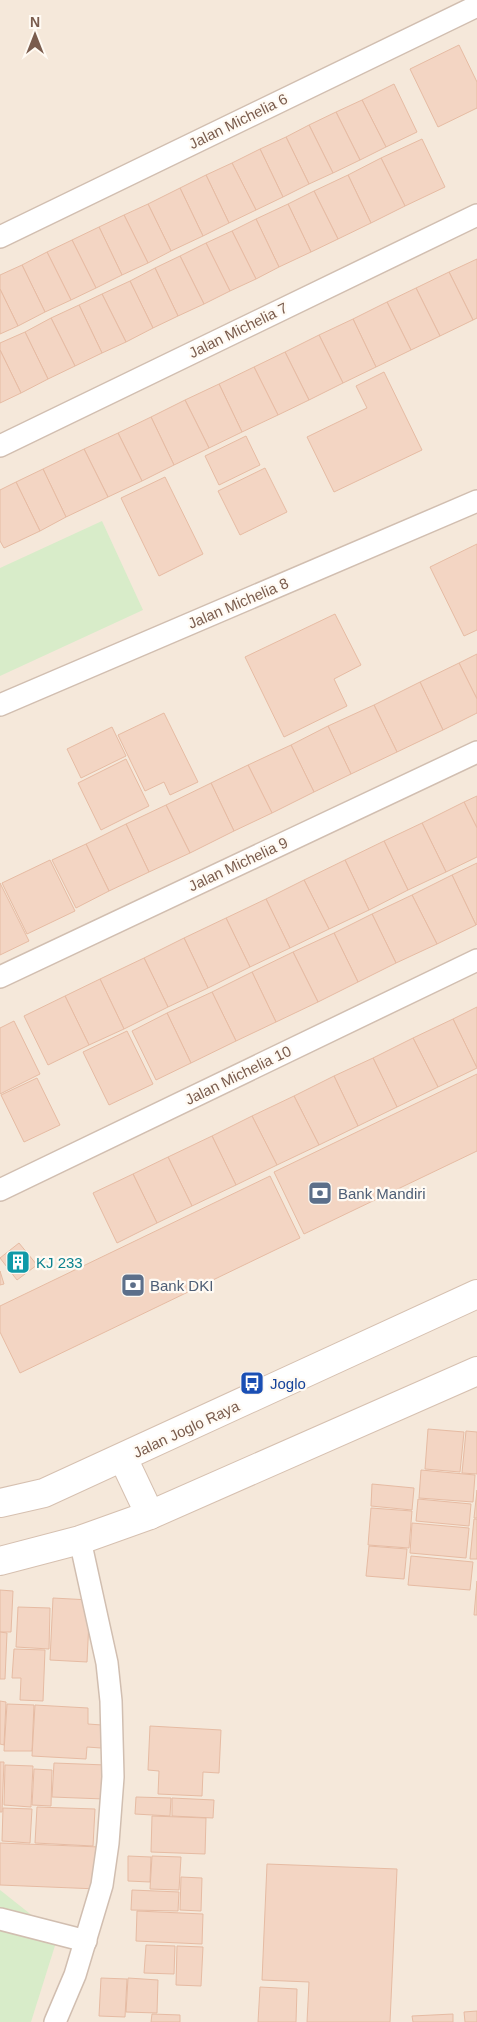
<svg xmlns="http://www.w3.org/2000/svg" width="477" height="2022" font-family="Arial,sans-serif">
	<style>
		.residential { fill: #f5e8da }
		.green { fill: #d8ecc9 }
		.building { fill: #f3d5c3; stroke: #e6bba3 }
		.lines { fill: none; stroke-linecap: round; stroke-linejoin: round }
		.street-casing { stroke: #d1beb0; stroke-width: 24 }
		.secondary-casing { stroke: #d6c0b0; stroke-width: 30 }
		.street { stroke: #fff; stroke-width: 21 }
		.secondary { stroke: #fff; stroke-width: 28 }
		.labels { text-anchor: middle; dominant-baseline: central; stroke-width: 4.5; stroke-linejoin: round; paint-order: stroke }
		.street-label { font-size: 15px; fill: #7a5c4d; stroke: #fffaf3 }
		.service-label { font-size: 15px; fill: #4e5e75; stroke: #fffaf3; text-anchor: start }
		.culture-label { font-size: 15px; fill: #0d838f; stroke: #fffaf3; text-anchor: start }
		.transit-label { font-size: 15px; fill: #164399; stroke: #fffaf3; text-anchor: start }
	</style>
	<rect width="100%" height="100%" fill="#fdf6ec"/>
	<rect class="residential" x="0" y="0" width="477" height="2022"/>
	<g class="green">
		<path d="M102,521L143,610L0,676V568Z"/>
		<path d="M0,1890L58,1936L31,2022H0Z"/>
	</g>
	<g class="building">
		<path d="M459,45L477,82V108L438,127L410,69Z"/>
		<path d="M394,84L417,132L386,147L362,100Z"/>
		<path d="M362,100L386,147L360,160L336,112Z"/>
		<path d="M336,112L360,160L333,173L309,125Z"/>
		<path d="M309,125L333,173L309,184L286,137Z"/>
		<path d="M286,137L309,184L283,197L260,149Z"/>
		<path d="M422,139L445,187L405,206L381,158Z"/>
		<path d="M260,149L283,197L256,210L232,163Z"/>
		<path d="M381,158L405,206L371,223L348,175Z"/>
		<path d="M232,163L256,210L229,223L206,175Z"/>
		<path d="M206,175L229,223L203,236L180,188Z"/>
		<path d="M348,175L371,223L338,239L314,191Z"/>
		<path d="M180,188L203,236L171,251L148,204Z"/>
		<path d="M314,191L338,239L311,252L288,204Z"/>
		<path d="M148,204L171,251L148,263L124,215Z"/>
		<path d="M288,204L311,252L279,267L256,219Z"/>
		<path d="M124,215L148,263L122,275L99,227Z"/>
		<path d="M256,219L279,267L256,279L232,231Z"/>
		<path d="M99,227L122,275L96,288L72,240Z"/>
		<path d="M232,231L256,279L230,291L206,243Z"/>
		<path d="M72,240L96,288L71,300L47,252Z"/>
		<path d="M206,243L230,291L204,304L180,256Z"/>
		<path d="M47,252L71,300L45,312L22,265Z"/>
		<path d="M180,256L204,304L178,316L155,268Z"/>
		<path d="M477,259V318L473,320L449,272Z"/>
		<path d="M22,265L45,312L18,326L0,289V275Z"/>
		<path d="M155,268L178,316L153,328L130,281Z"/>
		<path d="M449,272L473,320L440,336L416,288Z"/>
		<path d="M130,281L153,328L126,342L102,294Z"/>
		<path d="M416,288L440,336L411,350L387,302Z"/>
		<path d="M0,289L18,326L0,334Z"/>
		<path d="M102,294L126,342L102,353L79,305Z"/>
		<path d="M387,302L411,350L376,367L353,319Z"/>
		<path d="M79,305L102,353L75,366L51,318Z"/>
		<path d="M51,318L75,366L48,379L25,332Z"/>
		<path d="M353,319L376,367L343,383L319,335Z"/>
		<path d="M25,332L48,379L21,393L0,350V343Z"/>
		<path d="M319,335L343,383L309,400L285,352Z"/>
		<path d="M0,350L21,393L0,403Z"/>
		<path d="M285,352L309,400L278,415L254,367Z"/>
		<path d="M254,367L278,415L242,432L219,384Z"/>
		<path d="M384,372L422,450L334,492L307,437L367,408L356,386Z"/>
		<path d="M219,384L242,432L209,448L185,400Z"/>
		<path d="M185,400L209,448L174,465L151,417Z"/>
		<path d="M151,417L174,465L142,481L118,433Z"/>
		<path d="M118,433L142,481L108,497L84,449Z"/>
		<path d="M246,436L260,465L219,485L205,456Z"/>
		<path d="M84,449L108,497L66,517L43,469Z"/>
		<path d="M265,468L287,512L240,535L218,491Z"/>
		<path d="M43,469L66,517L40,531L16,482Z"/>
		<path d="M165,477L203,554L159,576L121,498Z"/>
		<path d="M16,482L40,531L4,548L0,541V490Z"/>
		<path d="M477,544V630L464,636L430,567Z"/>
		<path d="M335,614L361,665L334,679L347,706L284,737L245,657Z"/>
		<path d="M477,654V699L459,663Z"/>
		<path d="M459,663L477,699V713L443,730L420,682Z"/>
		<path d="M420,682L443,730L397,752L374,705Z"/>
		<path d="M374,705L397,752L351,774L328,726Z"/>
		<path d="M164,713L198,782L170,795L164,782L145,791L118,735Z"/>
		<path d="M328,726L351,774L314,792L291,745Z"/>
		<path d="M112,727L126,756L81,778L67,749Z"/>
		<path d="M291,745L314,792L272,813L248,765Z"/>
		<path d="M126,759L149,806L101,830L78,783Z"/>
		<path d="M248,765L272,813L234,831L211,783Z"/>
		<path d="M211,783L234,831L190,853L166,805Z"/>
		<path d="M477,796V828L464,802Z"/>
		<path d="M464,802L477,828V857L446,872L422,823Z"/>
		<path d="M166,805L190,853L149,872L126,824Z"/>
		<path d="M422,823L446,872L408,890L384,841Z"/>
		<path d="M126,824L149,872L109,891L86,844Z"/>
		<path d="M384,841L408,890L369,910L345,860Z"/>
		<path d="M86,844L109,891L76,908L52,860Z"/>
		<path d="M50,860L75,911L27,934L2,883Z"/>
		<path d="M345,860L369,910L329,929L304,880Z"/>
		<path d="M477,863V924L476,925L452,875Z"/>
		<path d="M452,875L476,925L437,944L412,895Z"/>
		<path d="M304,880L329,929L290,948L266,899Z"/>
		<path d="M0,883L29,941L0,955Z"/>
		<path d="M412,895L437,944L396,963L372,914Z"/>
		<path d="M266,899L290,948L250,967L226,918Z"/>
		<path d="M372,914L396,963L358,982L334,933Z"/>
		<path d="M226,918L250,967L208,988L184,938Z"/>
		<path d="M334,933L358,982L318,1002L293,952Z"/>
		<path d="M184,938L208,988L168,1007L144,958Z"/>
		<path d="M293,952L318,1002L276,1022L252,972Z"/>
		<path d="M144,958L168,1007L124,1029L100,979Z"/>
		<path d="M252,972L276,1022L236,1041L212,992Z"/>
		<path d="M100,979L124,1029L89,1045L65,996Z"/>
		<path d="M212,992L236,1041L191,1063L167,1013Z"/>
		<path d="M65,996L89,1045L48,1065L24,1016Z"/>
		<path d="M477,1007V1068L453,1019Z"/>
		<path d="M167,1013L191,1063L156,1080L132,1031Z"/>
		<path d="M453,1019L477,1068L438,1087L413,1038Z"/>
		<path d="M14,1021L40,1074L0,1094V1028Z"/>
		<path d="M127,1031L153,1084L109,1105L83,1052Z"/>
		<path d="M413,1038L438,1087L397,1107L373,1058Z"/>
		<path d="M373,1058L397,1107L358,1126L334,1076Z"/>
		<path d="M477,1074V1151L304,1234L274,1172Z"/>
		<path d="M334,1076L358,1126L319,1145L294,1096Z"/>
		<path d="M37,1078L60,1125L24,1142L1,1095Z"/>
		<path d="M294,1096L319,1145L277,1165L252,1116Z"/>
		<path d="M252,1116L277,1165L236,1185L212,1136Z"/>
		<path d="M212,1136L236,1185L192,1206L168,1157Z"/>
		<path d="M168,1157L192,1206L157,1223L133,1174Z"/>
		<path d="M133,1174L157,1223L117,1243L93,1193Z"/>
		<path d="M270,1176L300,1238L20,1373L0,1332V1306Z"/>
		<path d="M19,1243L37,1265L17,1280L0,1258Z"/>
		<path d="M0,1271L4,1284L0,1285Z"/>
		<path d="M428,1429L464,1432L460,1472L425,1469Z"/>
		<path d="M466,1431L477,1432V1474L462,1473Z"/>
		<path d="M421,1470L475,1475L473,1502L419,1498Z"/>
		<path d="M372,1484L414,1488L412,1510L371,1506Z"/>
		<path d="M477,1490V1518H474Z"/>
		<path d="M418,1499L471,1504L469,1526L416,1521Z"/>
		<path d="M371,1508L412,1511L409,1548L368,1545Z"/>
		<path d="M474,1519H477V1559H470Z"/>
		<path d="M412,1523L469,1528L466,1558L410,1553Z"/>
		<path d="M369,1546L407,1549L404,1579L366,1576Z"/>
		<path d="M411,1556L473,1562L470,1590L408,1585Z"/>
		<path d="M477,1581V1615H474Z"/>
		<path d="M0,1590L13,1591L11,1632H0Z"/>
		<path d="M53,1598L90,1600L87,1662L50,1660Z"/>
		<path d="M18,1607L50,1608L49,1649L16,1647Z"/>
		<path d="M0,1632L7,1633L5,1679H0Z"/>
		<path d="M14,1649L45,1650L43,1701L20,1700L21,1678H12Z"/>
		<path d="M0,1701L6,1702L4,1745L0,1744Z"/>
		<path d="M7,1704L34,1705L32,1751H4Z"/>
		<path d="M35,1705L88,1708V1724L102,1725L101,1748L87,1747L86,1759L32,1756Z"/>
		<path d="M150,1726L221,1730L219,1773L203,1772L202,1796L158,1794L159,1771L148,1770Z"/>
		<path d="M0,1762H4L2,1812H0Z"/>
		<path d="M54,1763L106,1765L104,1799L52,1797Z"/>
		<path d="M5,1765L33,1766L31,1807L4,1805Z"/>
		<path d="M34,1769L52,1770L51,1806L32,1805Z"/>
		<path d="M136,1797L171,1798L170,1816L135,1814Z"/>
		<path d="M172,1798L214,1800L213,1818L172,1816Z"/>
		<path d="M37,1807L95,1809L93,1846L35,1843Z"/>
		<path d="M3,1808L32,1809L30,1843L2,1841Z"/>
		<path d="M152,1816L206,1818L205,1854L151,1852Z"/>
		<path d="M0,1843L100,1847L98,1889L0,1885Z"/>
		<path d="M128,1856L151,1857L150,1882L128,1881Z"/>
		<path d="M152,1856L181,1857L179,1890L150,1889Z"/>
		<path d="M267,1864L397,1869L390,2022H307L309,1982L262,1980Z"/>
		<path d="M181,1877L202,1878L201,1911L180,1910Z"/>
		<path d="M132,1890L179,1892L178,1911L131,1910Z"/>
		<path d="M137,1911L203,1914L202,1944L136,1941Z"/>
		<path d="M146,1945L175,1946L174,1974L144,1973Z"/>
		<path d="M177,1946L203,1947L201,1986L176,1985Z"/>
		<path d="M101,1978L127,1979L125,2017L99,2016Z"/>
		<path d="M128,1978L158,1980L157,2013L126,2012Z"/>
		<path d="M260,1987L297,1989L296,2022H258Z"/>
		<path d="M477,2011V2022H465L464,2012Z"/>
		<path d="M152,2014L180,2015V2022H151Z"/>
		<path d="M453,2014V2022H413L412,2016Z"/>
	</g>
	<g class="lines">
		<g class="street-casing">
			<g id="street">
				<path d="M0,237L477,6"/>
				<path d="M0,446L477,215"/>
				<path d="M0,705L477,501"/>
				<path d="M0,977L477,752"/>
				<path d="M0,1190L477,960"/>
				<path d="M0,1919L86,1941"/>
				<path d="M55,2022L75,1975L102,1885L108,1843L113,1777L111,1701L107,1663L80,1540"/>
			</g>
		</g>
		<g class="secondary-casing">
			<g id="secondary">
				<path d="M123,1458L150,1515"/>
				<path d="M0,1503L44,1493L477,1294"/>
				<path d="M0,1561L80,1540L150,1515L477,1371"/>
			</g>
		</g>
		<use href="#street" class="street"/>
		<use href="#secondary" class="secondary"/>
	</g>
	<defs>
		<g id="bank-square" transform="scale(1.25)"><rect x="-9" y="-9" width="18" height="18" rx="4" fill="#5c6f8a" stroke="#fffaf3"/><path d="M-6-4H6V4H-6ZM0-2.3a2.3 2.3 0 1 0 0 4.6a2.3 2.3 0 1 0 0-4.6Z" fill="#fff"/></g>
		<g id="building-square" transform="scale(1.25)"><rect x="-9" y="-9" width="18" height="18" rx="4" fill="#0f9aa8" stroke="#fffaf3"/><path d="M-4-6H4V6H1V3H-1V6H-4ZM-2.5-4.3h1.7v1.8h-1.7ZM.8-4.3h1.7v1.8H.8ZM-2.5-1h1.7V.8h-1.7ZM.8-1h1.7V.8H.8Z" fill="#fff"/></g>
		<g id="bus-square" transform="scale(1.25)"><rect x="-9" y="-9" width="18" height="18" rx="4" fill="#1a4fb4" stroke="#fffaf3"/><path d="M-5-6H5V4H4V6H2V4H-2V6H-4V4H-5ZM-3.5-4V0h7V-4ZM-3.5 1.2v1.5H-2V1.2ZM2 1.2v1.5H3.5V1.2Z" fill="#fff"/></g>
	</defs>
	<g fill-rule="evenodd">
		<use href="#bank-square" x="320" y="1193"/>
		<use href="#building-square" x="18" y="1262"/>
		<use href="#bank-square" x="133" y="1285"/>
		<use href="#bus-square" x="252" y="1383"/>
	</g>
	<g class="labels">
		<g class="street-label">
			<text transform="translate(238 121) rotate(-26)">Jalan Michelia 6</text>
			<text transform="translate(238 330) rotate(-26)">Jalan Michelia 7</text>
			<text transform="translate(238 603) rotate(-23)">Jalan Michelia 8</text>
			<text transform="translate(238 864) rotate(-25)">Jalan Michelia 9</text>
			<text transform="translate(238 1075) rotate(-26)">Jalan Michelia 10</text>
			<text transform="translate(186 1429) rotate(-25)">Jalan Joglo Raya</text>
		</g>
		<g class="service-label">
			<text x="338" y="1193">Bank Mandiri</text>
			<text x="150" y="1285">Bank DKI</text>
		</g>
		<g class="culture-label">
			<text x="36" y="1262">KJ 233</text>
		</g>
		<g class="transit-label">
			<text x="270" y="1383">Joglo</text>
		</g>
	</g>
	<g transform="translate(35 35)" stroke="#fffaf3" stroke-width="4" paint-order="stroke">
	<path d="M0-4L9 19L0 12L-9 19Z" fill="#7a5c4d"/>
	<text y="-8" font-size="14" font-weight="bold" text-anchor="middle" fill="#7a5c4d">N</text>
	</g>
</svg>
